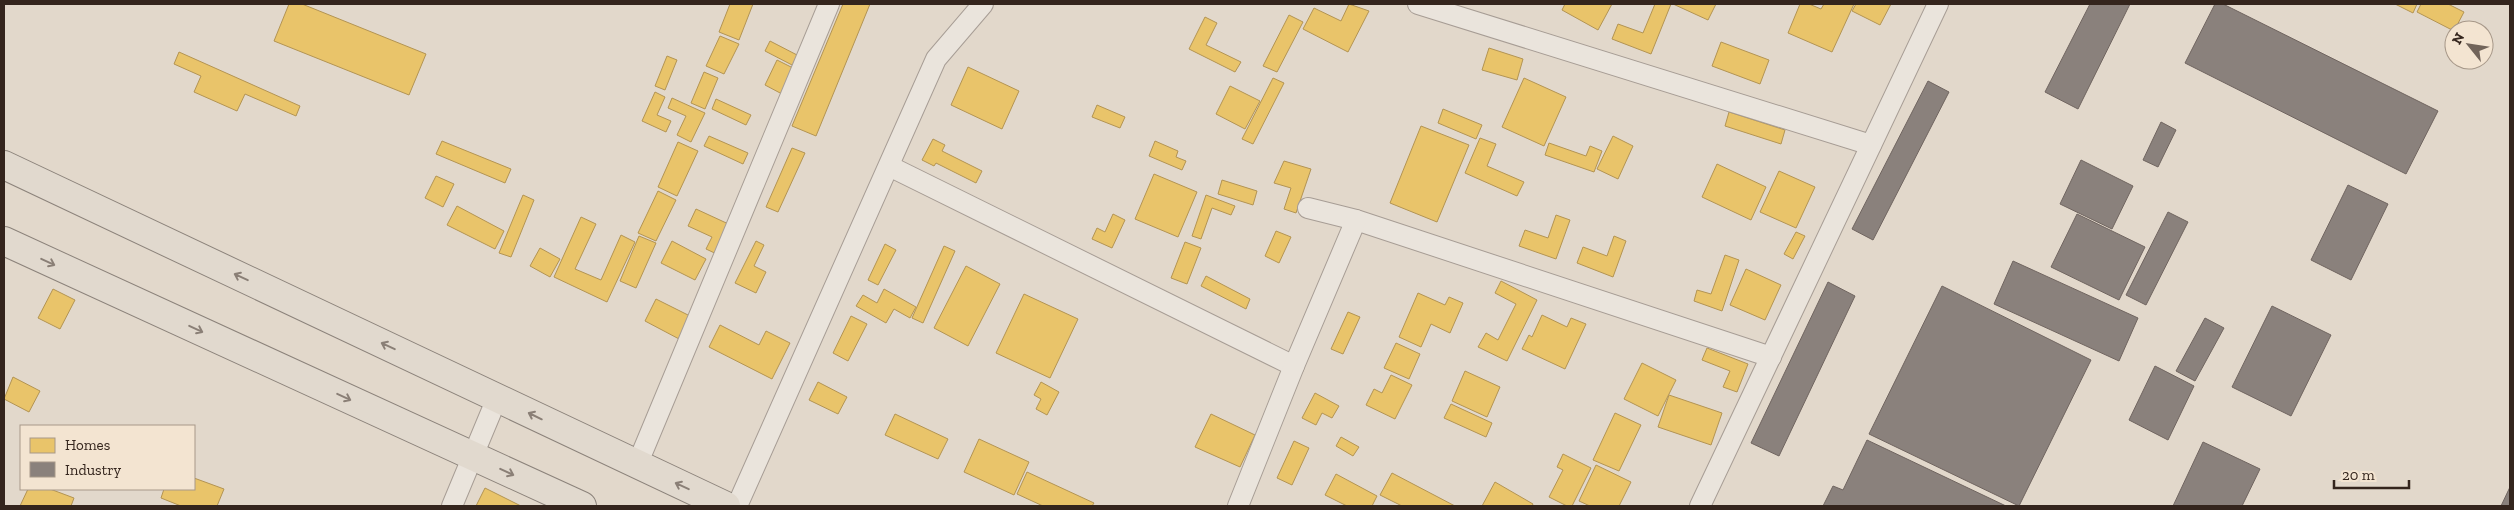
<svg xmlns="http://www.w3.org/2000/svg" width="2514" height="510" font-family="'Zilla Slab',serif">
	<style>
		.homes { fill: #e9c46a; stroke: #b39453 }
		.industry { fill: #8a817c; stroke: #706560 }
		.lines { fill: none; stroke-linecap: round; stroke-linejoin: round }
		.minor-casing { stroke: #a79d95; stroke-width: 22 }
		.primary-casing { stroke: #8c837b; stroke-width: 30 }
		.minor { stroke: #eae4dc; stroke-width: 20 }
		.primary { stroke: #e1d9ce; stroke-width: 28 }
		.oneway { stroke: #8a7f76 }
	</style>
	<rect width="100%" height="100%" fill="#e2d8cb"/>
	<g class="homes">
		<path d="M289,4H302L426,54L409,95L274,41Z"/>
		<path d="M730,4H753L739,40L719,32Z"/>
		<path d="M843,4H870L816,136L792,126Z"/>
		<path d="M1349,4L1369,11L1348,52L1303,29L1314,8L1341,21Z"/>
		<path d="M1565,4H1612L1598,30L1562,10Z"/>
		<path d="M1655,4H1671L1651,54L1612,39L1618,24L1643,33Z"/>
		<path d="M1673,4H1716L1708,20Z"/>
		<path d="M1800,4H1809L1821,9L1824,4H1854L1832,52L1788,33Z"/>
		<path d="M1856,4H1891L1880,25L1852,11Z"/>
		<path d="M2395,4H2417L2413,13Z"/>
		<path d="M2421,4H2448L2464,12L2454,31L2417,12Z"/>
		<path d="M1289,15L1303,22L1277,72L1263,66Z"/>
		<path d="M1205,17L1217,23L1206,45L1241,62L1235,72L1189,49Z"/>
		<path d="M720,36L739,44L724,74L706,66Z"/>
		<path d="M770,41L799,56L794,66L765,51Z"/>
		<path d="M1721,42L1769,60L1760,84L1712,66Z"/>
		<path d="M1489,48L1523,59L1517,80L1482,70Z"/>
		<path d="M179,52L300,106L296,116L245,94L237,111L194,92L201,76L174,64Z"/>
		<path d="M667,56L677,60L665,90L655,86Z"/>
		<path d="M777,60L795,69L782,94L765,85Z"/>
		<path d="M968,67L1019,91L1002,129L951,105Z"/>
		<path d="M704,72L718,78L705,109L691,103Z"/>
		<path d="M1273,78L1284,83L1253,144L1242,139Z"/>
		<path d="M1524,78L1566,97L1544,146L1502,127Z"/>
		<path d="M1230,86L1260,101L1245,129L1216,114Z"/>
		<path d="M655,92L665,97L657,115L671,121L666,132L642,121Z"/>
		<path d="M672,98L705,113L691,142L677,135L686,116L668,108Z"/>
		<path d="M716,99L751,115L746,125L712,109Z"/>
		<path d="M1097,105L1125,117L1120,128L1092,117Z"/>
		<path d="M1443,109L1482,125L1476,139L1438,123Z"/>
		<path d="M1729,112L1785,130L1781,144L1725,126Z"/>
		<path d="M1421,126L1469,145L1437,222L1390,203Z"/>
		<path d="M709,136L748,153L743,164L704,146Z"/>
		<path d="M1613,136L1633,146L1618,179L1597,169Z"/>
		<path d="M1480,138L1496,144L1487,166L1524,182L1517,196L1465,173Z"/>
		<path d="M933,139L945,145L942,151L982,171L976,183L936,163L934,166L922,160Z"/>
		<path d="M442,141L511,169L505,183L436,154Z"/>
		<path d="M1155,141L1178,151L1176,157L1186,161L1182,170L1149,156Z"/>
		<path d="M678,142L698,151L677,196L658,187Z"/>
		<path d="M1549,143L1586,156L1590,146L1602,151L1594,172L1545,155Z"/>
		<path d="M792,148L805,153L778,212L766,207Z"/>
		<path d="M1284,161L1311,169L1296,213L1284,209L1291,188L1274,183Z"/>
		<path d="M1717,164L1766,187L1751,220L1702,197Z"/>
		<path d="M1779,171L1815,187L1796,228L1760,212Z"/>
		<path d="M1154,174L1197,192L1178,237L1135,219Z"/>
		<path d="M436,176L454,184L443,207L425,198Z"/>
		<path d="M1222,180L1257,191L1253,205L1218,194Z"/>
		<path d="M658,191L676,200L656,241L638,233Z"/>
		<path d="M523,195L534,200L511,257L499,253Z"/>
		<path d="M1206,195L1235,206L1231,215L1212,208L1201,239L1192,236Z"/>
		<path d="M457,206L504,231L495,249L447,225Z"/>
		<path d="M696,209L735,227L721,256L706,249L712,237L688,226Z"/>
		<path d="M1113,214L1125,220L1112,248L1092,239L1097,228L1105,232Z"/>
		<path d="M1556,215L1570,220L1556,259L1519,246L1525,230L1548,238Z"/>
		<path d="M581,217L596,224L575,269L601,280L621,235L635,242L607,302L554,277Z"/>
		<path d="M1276,231L1291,237L1279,263L1265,256Z"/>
		<path d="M1796,232L1805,236L1793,259L1784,254Z"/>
		<path d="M639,236L656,243L636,288L620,281Z"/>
		<path d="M1614,236L1626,241L1613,277L1577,263L1583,247L1607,256Z"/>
		<path d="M672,241L706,259L695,280L661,263Z"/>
		<path d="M756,241L764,245L754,266L766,272L756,293L735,283Z"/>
		<path d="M1185,242L1201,248L1187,284L1171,278Z"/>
		<path d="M885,244L896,250L878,285L868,280Z"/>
		<path d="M944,246L955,251L923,323L912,318Z"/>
		<path d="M540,248L560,259L550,277L530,266Z"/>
		<path d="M1725,255L1739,260L1722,311L1694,301L1697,290L1711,294Z"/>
		<path d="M966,266L1000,284L968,346L934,328Z"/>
		<path d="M1746,269L1781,285L1765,320L1730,305Z"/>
		<path d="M1206,276L1250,299L1246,309L1201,286Z"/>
		<path d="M1501,281L1537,300L1507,361L1478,347L1486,333L1498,340L1516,304L1495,293Z"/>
		<path d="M53,289L75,300L60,329L38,318Z"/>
		<path d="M884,289L916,307L910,318L894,309L886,323L856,306L863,295L877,303Z"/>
		<path d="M1418,293L1445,305L1449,297L1463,303L1450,333L1431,324L1421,347L1399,337Z"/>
		<path d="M1024,294L1078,319L1050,378L996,353Z"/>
		<path d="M656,299L692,317L681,340L645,321Z"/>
		<path d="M1348,312L1360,317L1343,354L1331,349Z"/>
		<path d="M1542,315L1567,327L1571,318L1586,324L1565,369L1522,349L1529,335L1532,337Z"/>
		<path d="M851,316L867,324L848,361L833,353Z"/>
		<path d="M720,325L759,345L766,331L790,343L772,379L709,347Z"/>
		<path d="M1396,343L1420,354L1409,379L1384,368Z"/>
		<path d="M1707,348L1748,364L1737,392L1723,387L1730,371L1702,360Z"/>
		<path d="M1642,363L1676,380L1658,416L1624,399Z"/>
		<path d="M1465,371L1500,387L1487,417L1452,401Z"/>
		<path d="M1391,375L1412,385L1395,419L1366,405L1374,389L1382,393Z"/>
		<path d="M13,377L40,391L29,412L4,399Z"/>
		<path d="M818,382L847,397L838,414L809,400Z"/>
		<path d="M1041,382L1059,392L1047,415L1036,409L1041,399L1034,395Z"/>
		<path d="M1315,393L1339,406L1332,418L1322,413L1316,425L1302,418Z"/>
		<path d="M1669,395L1722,413L1711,445L1658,427Z"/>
		<path d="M1451,404L1492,423L1486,437L1444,418Z"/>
		<path d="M1615,413L1641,425L1619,471L1593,460Z"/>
		<path d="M895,414L948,439L938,459L885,435Z"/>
		<path d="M1211,414L1255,435L1240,467L1195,447Z"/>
		<path d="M1341,437L1359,447L1353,456L1336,446Z"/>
		<path d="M979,439L1029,462L1014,495L964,472Z"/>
		<path d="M1294,441L1309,448L1292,485L1277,478Z"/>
		<path d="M1563,454L1591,468L1572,506H1567L1549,497L1563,470L1557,467Z"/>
		<path d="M1596,465L1631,482L1619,506H1590L1579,501Z"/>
		<path d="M1027,472L1094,503L1092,506H1043L1017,494Z"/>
		<path d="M1392,473L1455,506H1402L1380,495Z"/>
		<path d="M1336,474L1377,496L1372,506H1347L1325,495Z"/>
		<path d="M194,478L224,489L217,506H181L161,498L164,489H194Z"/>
		<path d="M1495,482L1533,504L1532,506H1482Z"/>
		<path d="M485,488L521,506H476Z"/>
		<path d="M28,489H50L74,498L71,506H20Z"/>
	</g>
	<g class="industry">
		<path d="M2090,4H2130L2078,109L2045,92Z"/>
		<path d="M2215,4H2223L2438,111L2406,174L2185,63Z"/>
		<path d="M1928,81L1949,92L1873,240L1852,229Z"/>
		<path d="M2161,122L2176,130L2158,167L2143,160Z"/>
		<path d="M2081,160L2133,186L2112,229L2060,204Z"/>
		<path d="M2348,185L2388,204L2351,280L2311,260Z"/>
		<path d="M2168,212L2188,222L2146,305L2126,295Z"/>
		<path d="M2077,214L2145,247L2119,300L2051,267Z"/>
		<path d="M2013,261L2138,318L2119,361L1994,304Z"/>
		<path d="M1828,282L1855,296L1779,456L1751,443Z"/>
		<path d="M1942,286L2091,360L2019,506L1869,434Z"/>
		<path d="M2272,306L2331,335L2291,416L2232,387Z"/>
		<path d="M2205,318L2224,328L2195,381L2176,371Z"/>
		<path d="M2155,366L2194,386L2168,440L2129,420Z"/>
		<path d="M1867,440L2006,506H1823L1833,486L1843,490Z"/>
		<path d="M2203,442L2260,469L2242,506H2173Z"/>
		<path d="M2510,487V506H2501Z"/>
	</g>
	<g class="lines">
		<g class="minor-casing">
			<g id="minor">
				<path d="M1418,4L1871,145"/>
				<path d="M889,166L1294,366"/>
				<path d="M1308,208L1356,220L1771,357"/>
				<path d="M637,465L829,4"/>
				<path d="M452,506L497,398"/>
				<path d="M737,506L936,59L983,4"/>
				<path d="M1238,506L1294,366L1356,220"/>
				<path d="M1700,506L1938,4"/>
			</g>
		</g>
		<g class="primary-casing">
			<g id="primary">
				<path d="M4,165L726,506"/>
				<path d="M4,241L582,506"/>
			</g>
		</g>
		<use href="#minor" class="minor"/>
		<use href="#primary" class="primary"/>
	</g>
	<defs><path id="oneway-shaft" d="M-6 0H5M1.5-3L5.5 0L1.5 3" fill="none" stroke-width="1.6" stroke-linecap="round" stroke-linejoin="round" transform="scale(1.25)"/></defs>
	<g class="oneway">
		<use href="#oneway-shaft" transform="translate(48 262) rotate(25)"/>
		<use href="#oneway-shaft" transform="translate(241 277) rotate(-155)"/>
		<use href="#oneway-shaft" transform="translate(196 329) rotate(25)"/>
		<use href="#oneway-shaft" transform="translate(388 346) rotate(-155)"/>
		<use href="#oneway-shaft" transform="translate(344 397) rotate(25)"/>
		<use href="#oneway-shaft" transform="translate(535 416) rotate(-154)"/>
		<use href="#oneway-shaft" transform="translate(507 472) rotate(25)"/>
		<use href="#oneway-shaft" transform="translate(682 486) rotate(-155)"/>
	</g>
	<rect width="2514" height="510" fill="none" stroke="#34251d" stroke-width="10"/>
	<rect x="20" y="425" width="175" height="65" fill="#f3e4d1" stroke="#a79889"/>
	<rect x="30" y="438" width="25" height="15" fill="#e9c46a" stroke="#a79889"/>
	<text x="65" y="450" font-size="15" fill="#34251d">Homes</text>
	<rect x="30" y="462" width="25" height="15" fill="#8a817c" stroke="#a79889"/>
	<text x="65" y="475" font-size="15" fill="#34251d">Industry</text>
	<g transform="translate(2469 45) rotate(300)"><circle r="24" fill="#f3e4d1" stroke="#a79889"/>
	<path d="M0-4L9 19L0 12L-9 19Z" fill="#71645a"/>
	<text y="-8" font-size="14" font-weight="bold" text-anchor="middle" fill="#34251d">N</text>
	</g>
	<path d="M2334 480v8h75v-8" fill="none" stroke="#34251d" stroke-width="2.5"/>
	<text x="2342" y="480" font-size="15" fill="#34251d" stroke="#f3e4d1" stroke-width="4" paint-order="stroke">20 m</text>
</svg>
